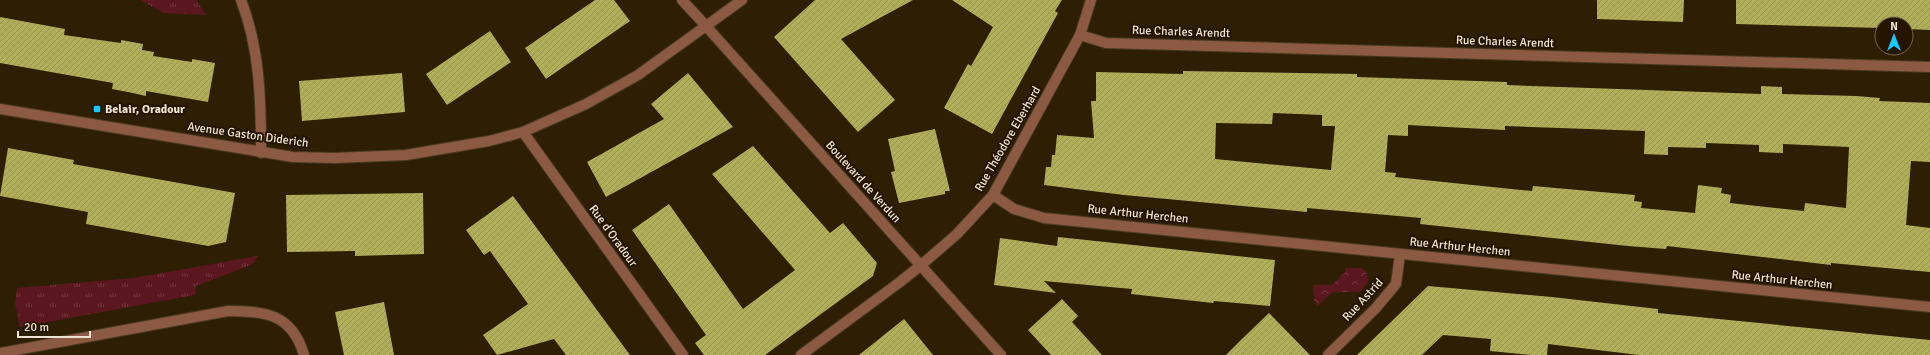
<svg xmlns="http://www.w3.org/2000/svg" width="1930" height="355" font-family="Signika,sans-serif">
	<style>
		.grass { fill: url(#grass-tufts) }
		.forest { fill: url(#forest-crowns) }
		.building { fill: url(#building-hatch); fill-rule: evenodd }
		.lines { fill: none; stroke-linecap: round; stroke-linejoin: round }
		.minor-casing { stroke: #493a21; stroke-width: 12 }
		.tertiary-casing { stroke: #493a21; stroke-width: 12 }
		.minor { stroke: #8c5a42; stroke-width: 10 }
		.tertiary { stroke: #8c5a42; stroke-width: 10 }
		.poi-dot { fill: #1bc9fc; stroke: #241400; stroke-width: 1.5 }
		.labels { text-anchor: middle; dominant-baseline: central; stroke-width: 4; stroke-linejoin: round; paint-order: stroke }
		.street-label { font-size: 12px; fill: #ede3d3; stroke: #241400 }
		.poi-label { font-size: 12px; font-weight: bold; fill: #ede3d3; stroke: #241400; text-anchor: start }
	</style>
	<defs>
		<pattern id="grass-tufts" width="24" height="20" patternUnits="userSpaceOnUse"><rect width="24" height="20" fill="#5b1720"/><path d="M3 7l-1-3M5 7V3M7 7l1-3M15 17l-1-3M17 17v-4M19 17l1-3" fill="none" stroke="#733940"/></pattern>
		<pattern id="forest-crowns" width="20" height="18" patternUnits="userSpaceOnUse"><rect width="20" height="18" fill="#5b1720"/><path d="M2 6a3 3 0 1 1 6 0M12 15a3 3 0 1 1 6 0" fill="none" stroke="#733940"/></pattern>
		<pattern id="building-hatch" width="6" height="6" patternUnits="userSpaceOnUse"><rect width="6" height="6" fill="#b1ae5a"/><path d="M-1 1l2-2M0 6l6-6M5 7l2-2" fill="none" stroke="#969453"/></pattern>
	</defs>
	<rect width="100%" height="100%" fill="#2e1e04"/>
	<g class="grass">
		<path d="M140,0H196L206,15L164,13Z"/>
		<path d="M258,256L253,264L196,286L195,295L20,327L15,303L17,288L134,278Z"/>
	</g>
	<path class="forest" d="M1345,268H1362L1367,274L1368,282L1360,292H1333L1317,306L1313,299L1315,297L1313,294V285H1332L1345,272Z"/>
	<g class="building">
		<path d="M595,0H614L630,21L546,79L525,48Z"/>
		<path d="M815,0H913L841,39L895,100L858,132L774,37Z"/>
		<path d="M952,0H1062L1055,11L1058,13L992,134L944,108L968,64L971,66L993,27Z"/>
		<path d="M1597,0H1684L1683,22L1597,19Z"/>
		<path d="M1736,0H1930V30L1906,29V24H1882V28L1736,24Z"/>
		<path d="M0,17L65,29L64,35L121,43V40L143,44L142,50L154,52L153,56L192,62V59L215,63L208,102L146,91V96L128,92L112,89L113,83L0,63Z"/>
		<path d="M490,31L511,62L447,105L426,74Z"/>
		<path d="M1183,71L1357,74V77L1507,82V85L1561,87L1761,94V86L1782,87V94L1856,96L1880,98L1879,101L1930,103V162L1911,161L1906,225L1930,228V272L1831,263V265L1667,246L1666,249L1628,246L1420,224L1421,218L1307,208V212L1124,195L1044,185L1046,167H1051L1052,155H1055L1057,135L1094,138L1091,101H1096V72L1183,74ZM1273,113L1322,115V126H1335L1331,170L1215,159L1216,123L1272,124ZM1408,125L1505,130V126L1645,131L1644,154L1668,155V147L1706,148V143L1759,145V152L1783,153V144L1849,147L1846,208L1805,203L1804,211L1730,203L1731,195L1721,193L1722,188L1698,185L1695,213L1641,208L1642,202L1634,201L1635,195L1533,186L1532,191L1395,177L1396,173L1385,172L1388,135L1408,136Z"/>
		<path d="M402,73L405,112L302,121L299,81Z"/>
		<path d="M688,73L733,127L606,197L587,162L664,119L651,104Z"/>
		<path d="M935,129L950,191H945V194L899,203L891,172L895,171L888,139Z"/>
		<path d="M753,146L830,233L843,223L877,263L873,276L765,355H704L695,343L706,335L632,230L669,204L743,309L795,270L712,174Z"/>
		<path d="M8,148L74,160L73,164L235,193L226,242L208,246L86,224L88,212L0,196Z"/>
		<path d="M423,193L424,254L355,256V251L287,252L286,195Z"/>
		<path d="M513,196L547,242L630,355H566L554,339L497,355L483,335L528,304L490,251L484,255L466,230Z"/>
		<path d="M1058,237L1275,260L1270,306L1214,301L1213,303L1131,294L1132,289L1044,281L1056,293L994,285L1000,238L1057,246Z"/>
		<path d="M1428,286L1552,297L1658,309V313L1930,340V355H1639L1548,344L1547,355H1532L1490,351L1491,339L1443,335L1422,355H1357Z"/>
		<path d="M1062,299L1078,316L1072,322L1102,355H1051L1028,330Z"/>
		<path d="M384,302L394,355H344L335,312Z"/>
		<path d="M1269,313L1310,355H1226L1242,339Z"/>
		<path d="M904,319L933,355H859Z"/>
	</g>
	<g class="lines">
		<g class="minor-casing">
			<g id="minor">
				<path d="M241,0C260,49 261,101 261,153"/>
				<path d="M682,0L706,26"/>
				<path d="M1080,35L1106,43L1930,67"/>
				<path d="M523,132L683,355"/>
				<path d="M993,195L1014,209L1044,218L1930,307"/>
				<path d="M0,353L228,311C266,311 292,314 304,355"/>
				<path d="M801,355L900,282L920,266"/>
				<path d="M1328,355L1375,309L1396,284L1400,254"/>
			</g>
		</g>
		<g class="tertiary-casing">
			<g id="tertiary">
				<path d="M706,26L1001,355"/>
				<path d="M0,109L293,157L335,158L406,155L489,141L523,132L586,104L638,75L742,0"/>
				<path d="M920,266L957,234L993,195L1080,35L1091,0"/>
			</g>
		</g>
		<use href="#minor" class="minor"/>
		<use href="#tertiary" class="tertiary"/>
	</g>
	<rect class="poi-dot" x="93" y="105" width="8" height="8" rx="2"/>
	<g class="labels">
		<g class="street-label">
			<text transform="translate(1181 32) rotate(2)">Rue Charles Arendt</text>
			<text transform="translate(1505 42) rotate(2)">Rue Charles Arendt</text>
			<text transform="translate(248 135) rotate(8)">Avenue Gaston Diderich</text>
			<text transform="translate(1008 139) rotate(-60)">Rue Théodore Eberhard</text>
			<text transform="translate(863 182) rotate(48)">Boulevard de Verdun</text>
			<text transform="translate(1138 214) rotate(6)">Rue Arthur Herchen</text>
			<text transform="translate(613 236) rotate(54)">Rue d'Oradour</text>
			<text transform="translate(1460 247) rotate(6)">Rue Arthur Herchen</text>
			<text transform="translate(1782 280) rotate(6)">Rue Arthur Herchen</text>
			<text transform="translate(1363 300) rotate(-47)">Rue Astrid</text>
		</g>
		<g class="poi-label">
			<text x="105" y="109">Belair, Oradour</text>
		</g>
	</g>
	<g transform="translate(1894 36)"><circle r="19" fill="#241400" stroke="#746754"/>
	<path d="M0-3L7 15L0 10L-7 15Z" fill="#1bc9fc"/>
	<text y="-6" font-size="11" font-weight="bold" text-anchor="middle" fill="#ede3d3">N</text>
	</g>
	<path d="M18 331v6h72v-6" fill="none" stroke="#ede3d3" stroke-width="2"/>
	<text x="24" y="331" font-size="12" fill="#ede3d3" stroke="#241400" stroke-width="3" paint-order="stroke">20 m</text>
</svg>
